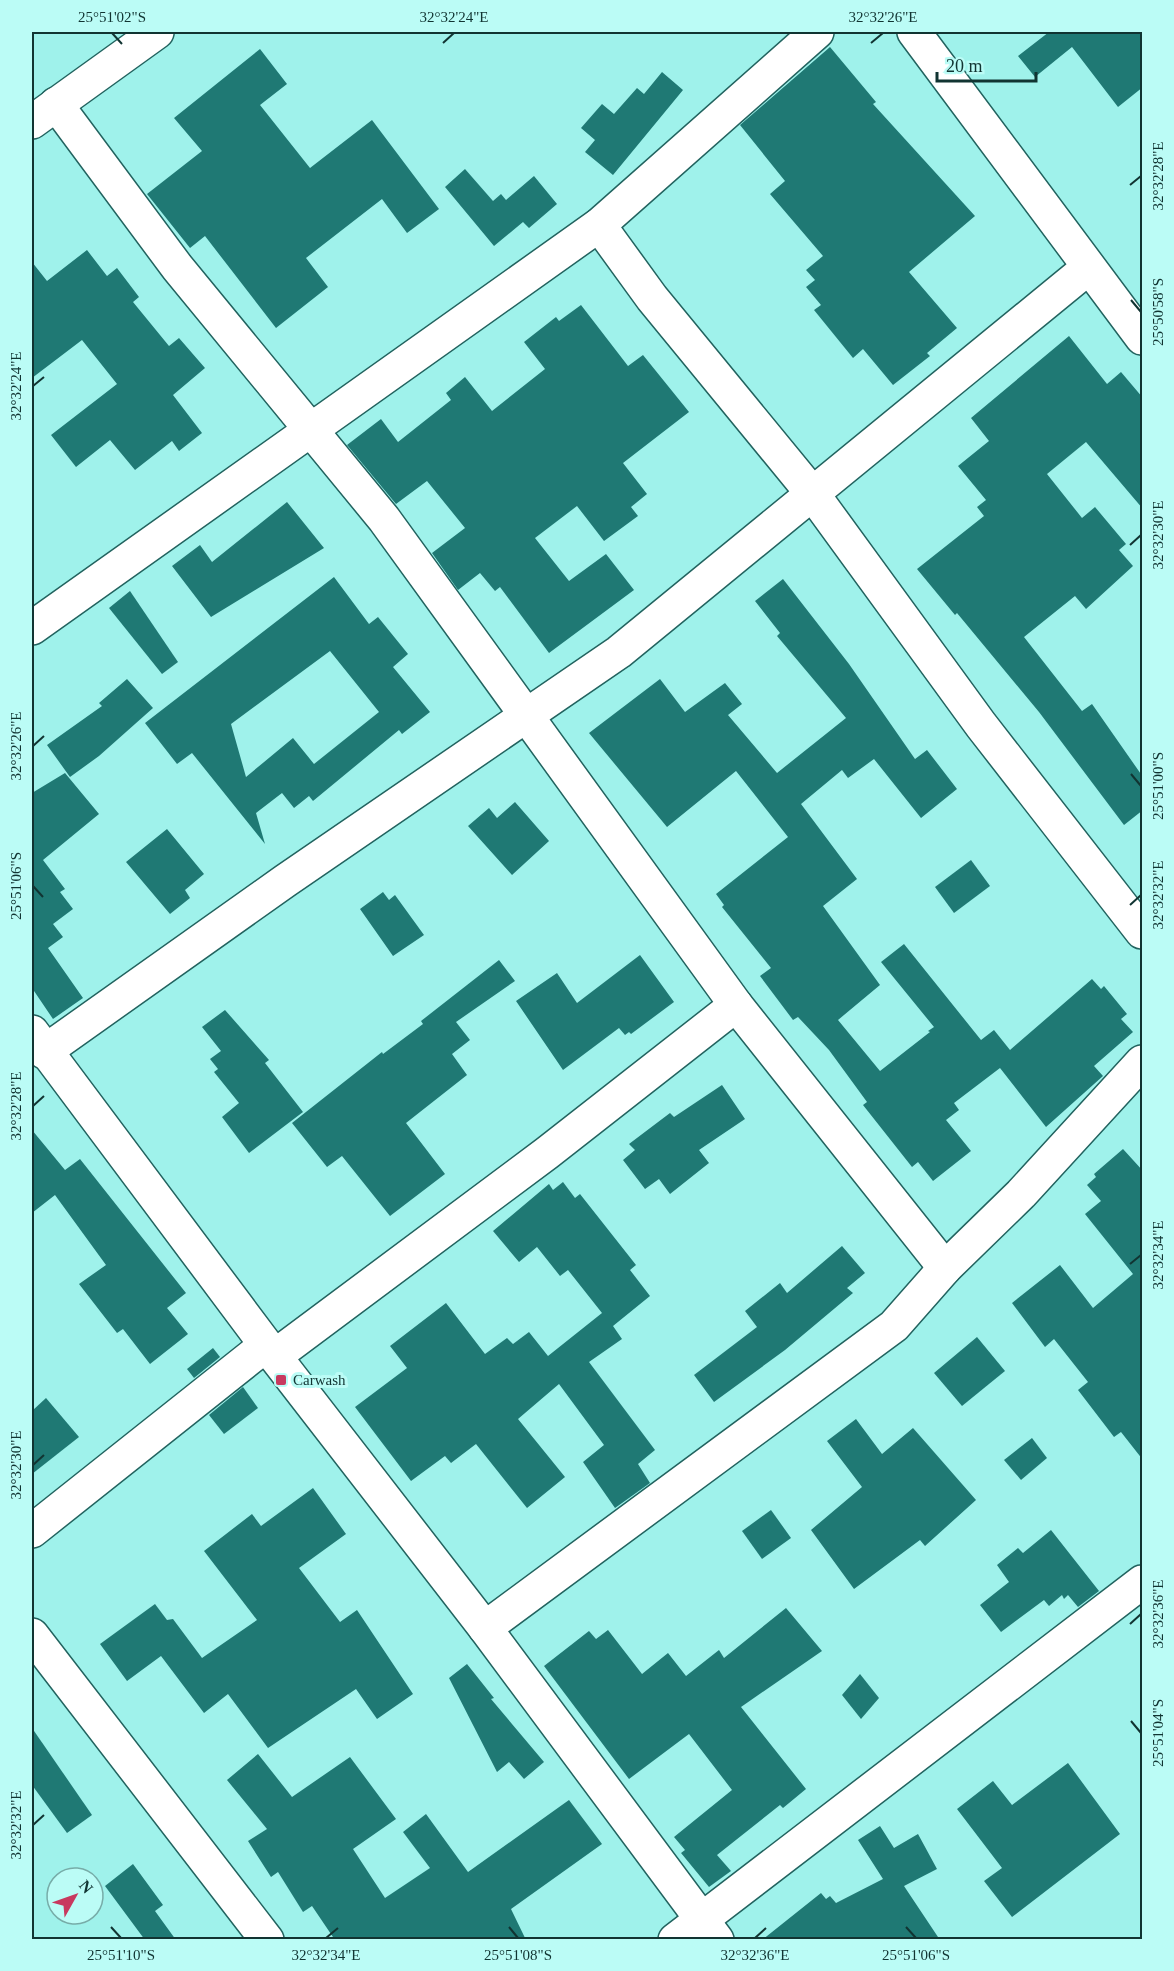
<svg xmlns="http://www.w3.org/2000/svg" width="1174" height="1971" font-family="'Times New Roman',serif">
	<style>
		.building { fill: #1f7974; fill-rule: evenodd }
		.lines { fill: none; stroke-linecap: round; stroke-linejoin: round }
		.minor-casing { stroke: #22635f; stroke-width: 36 }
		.tertiary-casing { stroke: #22635f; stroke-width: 36 }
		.minor { stroke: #fff; stroke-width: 33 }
		.tertiary { stroke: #fff; stroke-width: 33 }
		.ticks { fill: none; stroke: #113432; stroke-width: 2 }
		.poi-dot { fill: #c8395f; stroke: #bbfcf6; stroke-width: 2 }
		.labels { text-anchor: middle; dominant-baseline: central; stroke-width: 6; stroke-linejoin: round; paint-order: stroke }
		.poi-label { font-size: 15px; fill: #113432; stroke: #bbfcf6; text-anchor: start }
		.neatline { fill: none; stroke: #113432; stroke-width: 2 }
		.ticks-label { font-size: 15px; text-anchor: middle; fill: #113432 }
	</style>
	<rect width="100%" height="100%" fill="#9ff2eb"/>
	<g class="building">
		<path d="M1049,32H1143V87L1118,107L1072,47L1035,77L1018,56Z"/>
		<path d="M830,47L876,102L873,104L975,216L909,272L957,328L927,353L930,356L893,385L863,349L853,358L814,310L821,305L806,287L815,280L806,270L823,256L770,194L785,181L740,125Z"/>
		<path d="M260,49L287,84L260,105L310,168L372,120L439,209L407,233L382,199L306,258L328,287L276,328L205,236L190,248L147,194L202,151L174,118Z"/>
		<path d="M662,72L683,90L613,175L585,152L595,140L581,128L602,104L614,114L637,88L644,94Z"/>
		<path d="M465,169L493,201L501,194L506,200L534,176L557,204L529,228L523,222L494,246L445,187Z"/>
		<path d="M87,250L107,276L117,268L139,297L133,302L169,346L179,338L205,368L173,395L202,433L179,451L172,441L135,470L110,440L76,467L51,435L117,384L82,340L32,378V262L47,281Z"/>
		<path d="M581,305L628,366L643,355L689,412L623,463L647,494L631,507L638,516L604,541L577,506L535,538L569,581L606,554L634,590L549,653L500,587L495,591L480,573L458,590L432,553L465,528L427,481L396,504L347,445L381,419L398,442L451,400L446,393L465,377L492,411L545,369L524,342L556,317L559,321Z"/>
		<path d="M1069,336L1107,384L1121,372L1143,398V509L1086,442L1047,474L1082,518L1095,507L1126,544L1119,550L1133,566L1086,609L1075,596L1024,637L1082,711L1092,704L1143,777V810L1124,825L1039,712L957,613L955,615L917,569L984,516L977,507L986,500L958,466L989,441L971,418Z"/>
		<path d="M287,502L324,548L211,617L172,566L200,545L212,562Z"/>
		<path d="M334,577L369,624L378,617L408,654L393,667L430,712L402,734L399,730L313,801L309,796L294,808L282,793L256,813L265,844L192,753L177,764L145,723ZM330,651L379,712L314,764L293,738L246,777L231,724Z"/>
		<path d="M783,579L849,664L915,759L927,750L957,789L921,818L874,759L848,778L842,770L801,804L857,879L823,906L880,985L838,1020L880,1071L930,1032L928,1031L934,1027L881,962L904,944L981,1040L994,1030L1010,1050L1092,979L1101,989L1104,986L1127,1014L1121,1019L1133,1032L1094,1066L1103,1076L1046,1127L1000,1068L954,1103L959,1110L946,1120L971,1151L933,1181L918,1162L912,1167L863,1105L867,1102L829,1050L798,1017L793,1020L760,976L771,968L722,907L724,905L716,894L788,837L736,771L667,827L589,733L660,679L685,712L725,683L742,704L728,715L777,773L846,718L777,636L780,633L755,601Z"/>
		<path d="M130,591L178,662L162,674L109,608Z"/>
		<path d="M127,679L153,708L99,756L70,777L47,745L102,706L99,703Z"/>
		<path d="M65,773L99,814L43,860L65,889L60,892L73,909L53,924L63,937L48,948L83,998L53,1019L32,988V793Z"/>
		<path d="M515,802L549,841L512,875L468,826L489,808L497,818Z"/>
		<path d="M167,829L204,874L185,890L190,898L170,914L126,862Z"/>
		<path d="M971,860L990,886L954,913L935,887Z"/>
		<path d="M383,892L389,900L395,895L424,935L393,956L360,909Z"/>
		<path d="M640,955L674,1002L631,1034L629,1032L625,1035L619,1028L563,1070L516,1001L557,973L577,1003Z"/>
		<path d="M499,960L515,981L456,1022L470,1040L452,1054L467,1075L406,1123L445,1174L390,1216L342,1156L327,1167L292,1123L382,1052L383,1054L423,1024L421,1021Z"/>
		<path d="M225,1010L269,1060L265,1063L303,1112L249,1153L222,1117L239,1103L214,1072L218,1069L210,1059L221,1051L202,1027Z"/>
		<path d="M722,1085L745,1119L699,1150L709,1163L670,1194L659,1179L645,1189L623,1160L635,1150L629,1144L670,1113L674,1117Z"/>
		<path d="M32,1130L65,1170L80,1159L186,1293L167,1308L188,1334L150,1364L123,1329L117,1333L79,1284L106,1265L55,1195L32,1213Z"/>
		<path d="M1123,1149L1143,1171V1460L1121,1432L1114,1437L1078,1390L1088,1382L1054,1339L1045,1347L1012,1303L1060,1265L1093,1308L1133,1274L1085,1214L1101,1201L1087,1185L1096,1177L1094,1174Z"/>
		<path d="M563,1182L575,1198L580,1194L636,1265L630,1270L650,1296L613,1326L622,1339L589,1362L655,1450L638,1464L650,1483L615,1508L583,1462L604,1445L559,1384L518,1419L565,1477L527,1508L476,1444L451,1463L445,1456L411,1481L355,1407L407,1368L390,1346L446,1303L485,1354L507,1338L513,1344L529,1332L548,1356L602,1313L568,1270L560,1276L537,1247L519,1262L493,1231L549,1184L553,1190Z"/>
		<path d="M842,1246L865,1273L847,1288L853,1293L785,1350L714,1402L694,1375L757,1327L745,1311L780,1283L787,1293Z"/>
		<path d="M977,1337L1005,1371L962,1406L934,1373Z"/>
		<path d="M213,1348L220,1357L194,1378L187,1369Z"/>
		<path d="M243,1387L258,1408L224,1434L209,1415Z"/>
		<path d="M46,1398L79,1437L32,1474V1411Z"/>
		<path d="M856,1419L882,1454L913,1428L976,1500L925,1546L920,1540L854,1589L811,1530L862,1487L827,1441Z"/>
		<path d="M1032,1438L1047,1458L1021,1480L1004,1460Z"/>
		<path d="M313,1488L346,1534L299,1568L340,1622L357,1610L413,1694L377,1719L356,1689L268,1748L228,1694L204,1713L161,1656L127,1681L100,1644L155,1604L167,1620L173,1619L202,1658L257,1620L204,1551L252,1514L261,1526Z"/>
		<path d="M771,1510L791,1538L762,1559L742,1531Z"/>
		<path d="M1051,1530L1099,1591L1078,1607L1068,1595L1064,1599L1062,1595L1049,1606L1044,1600L1001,1632L980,1605L1009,1582L997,1565L1018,1548L1023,1553Z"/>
		<path d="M786,1608L822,1651L741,1707L806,1789L783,1808L780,1805L717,1855L731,1871L709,1887L681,1853L685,1850L674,1837L732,1790L689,1734L629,1779L544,1666L589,1631L596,1639L608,1630L642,1674L668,1653L686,1676L719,1650L724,1658Z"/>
		<path d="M467,1664L494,1698L491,1699L544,1762L524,1779L509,1762L497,1772L449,1678Z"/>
		<path d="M860,1674L879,1698L861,1719L842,1695Z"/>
		<path d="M32,1728L92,1815L67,1833L32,1785Z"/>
		<path d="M258,1754L292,1797L350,1757L396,1819L353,1849L385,1898L430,1868L403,1832L426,1814L468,1872L569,1800L602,1844L511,1909L526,1940H335L312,1906L303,1912L278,1872L271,1877L248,1841L267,1829L227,1780Z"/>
		<path d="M1068,1763L1120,1834L1012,1917L984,1881L1002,1868L957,1809L993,1781L1012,1805Z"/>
		<path d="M880,1826L894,1848L918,1834L937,1869L904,1886L940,1940H762L821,1893L826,1899L830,1896L836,1903L883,1879L858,1840Z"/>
		<path d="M133,1864L163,1905L155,1911L176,1940H145L105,1886Z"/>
	</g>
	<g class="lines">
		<g class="minor-casing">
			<g id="minor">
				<path d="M914,32L1142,338"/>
				<path d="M56,104L177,267L384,519L736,1005L945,1268"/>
				<path d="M32,122L157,32"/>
				<path d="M599,225L652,298L812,493L981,725L1142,932"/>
				<path d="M32,628L599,225L817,32"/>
				<path d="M44,1052L285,881L619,652L1088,268"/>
				<path d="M275,1356L547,1153L736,1005"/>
				<path d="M32,1531L266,1345"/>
				<path d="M485,1628L894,1326L945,1268L1021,1194L1142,1062"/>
				<path d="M32,1635L267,1940"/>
				<path d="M675,1940L1142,1582"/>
			</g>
		</g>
		<g class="tertiary-casing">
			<path id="tertiary" d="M32,1032L266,1345L485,1628L717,1940"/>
		</g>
		<use href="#minor" class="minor"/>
		<use href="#tertiary" class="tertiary"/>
	</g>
	<path class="ticks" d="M112,33L122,44M443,43L454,33M871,43L883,33M1130,185L1141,176M1131,300L1141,312M33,386L44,377M1130,545L1141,535M33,746L44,736M1131,774L1141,786M33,886L43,897M1130,905L1141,895M33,1106L44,1096M1130,1264L1141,1255M33,1465L44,1455M1130,1624L1141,1614M1131,1721L1141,1733M33,1825L44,1815M111,1927L121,1938M509,1927L518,1938M906,1927L916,1938M326,1938L338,1928M755,1938L766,1928"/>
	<rect class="poi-dot" x="275" y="1374" width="12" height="12" rx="3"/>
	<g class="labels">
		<g class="poi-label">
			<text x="293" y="1380">Carwash</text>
		</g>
	</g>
	<rect width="1174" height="1971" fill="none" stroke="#bbfcf6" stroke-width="66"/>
	<g transform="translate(75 1896) rotate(50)"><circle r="28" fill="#bbfcf6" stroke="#77aca8" stroke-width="1.5"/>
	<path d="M0-4.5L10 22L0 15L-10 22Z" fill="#c8395f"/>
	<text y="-9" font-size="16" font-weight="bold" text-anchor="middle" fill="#113432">N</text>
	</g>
	<path d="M937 72v9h99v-9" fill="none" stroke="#113432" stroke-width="3"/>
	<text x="946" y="72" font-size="18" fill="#113432" stroke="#bbfcf6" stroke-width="4.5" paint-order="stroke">20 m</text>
	<rect x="33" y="33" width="1108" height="1905" class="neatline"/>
	<g class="ticks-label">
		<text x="112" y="22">25°51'02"S</text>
		<text x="454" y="22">32°32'24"E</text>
		<text x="883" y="22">32°32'26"E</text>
		<text transform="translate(1158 176) rotate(-90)" y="5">32°32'28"E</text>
		<text transform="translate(1158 312) rotate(-90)" y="5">25°50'58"S</text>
		<text transform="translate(16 386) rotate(-90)" y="5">32°32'24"E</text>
		<text transform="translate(1158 535) rotate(-90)" y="5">32°32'30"E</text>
		<text transform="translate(16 746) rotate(-90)" y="5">32°32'26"E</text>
		<text transform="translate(1158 786) rotate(-90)" y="5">25°51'00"S</text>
		<text transform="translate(16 886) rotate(-90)" y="5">25°51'06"S</text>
		<text transform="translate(1158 895) rotate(-90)" y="5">32°32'32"E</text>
		<text transform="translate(16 1106) rotate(-90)" y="5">32°32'28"E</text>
		<text transform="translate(1158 1255) rotate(-90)" y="5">32°32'34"E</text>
		<text transform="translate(16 1465) rotate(-90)" y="5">32°32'30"E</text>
		<text transform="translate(1158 1614) rotate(-90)" y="5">32°32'36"E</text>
		<text transform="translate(1158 1733) rotate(-90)" y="5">25°51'04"S</text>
		<text transform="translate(16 1825) rotate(-90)" y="5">32°32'32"E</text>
		<text x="121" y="1960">25°51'10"S</text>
		<text x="326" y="1960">32°32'34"E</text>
		<text x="518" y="1960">25°51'08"S</text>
		<text x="755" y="1960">32°32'36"E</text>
		<text x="916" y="1960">25°51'06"S</text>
	</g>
</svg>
